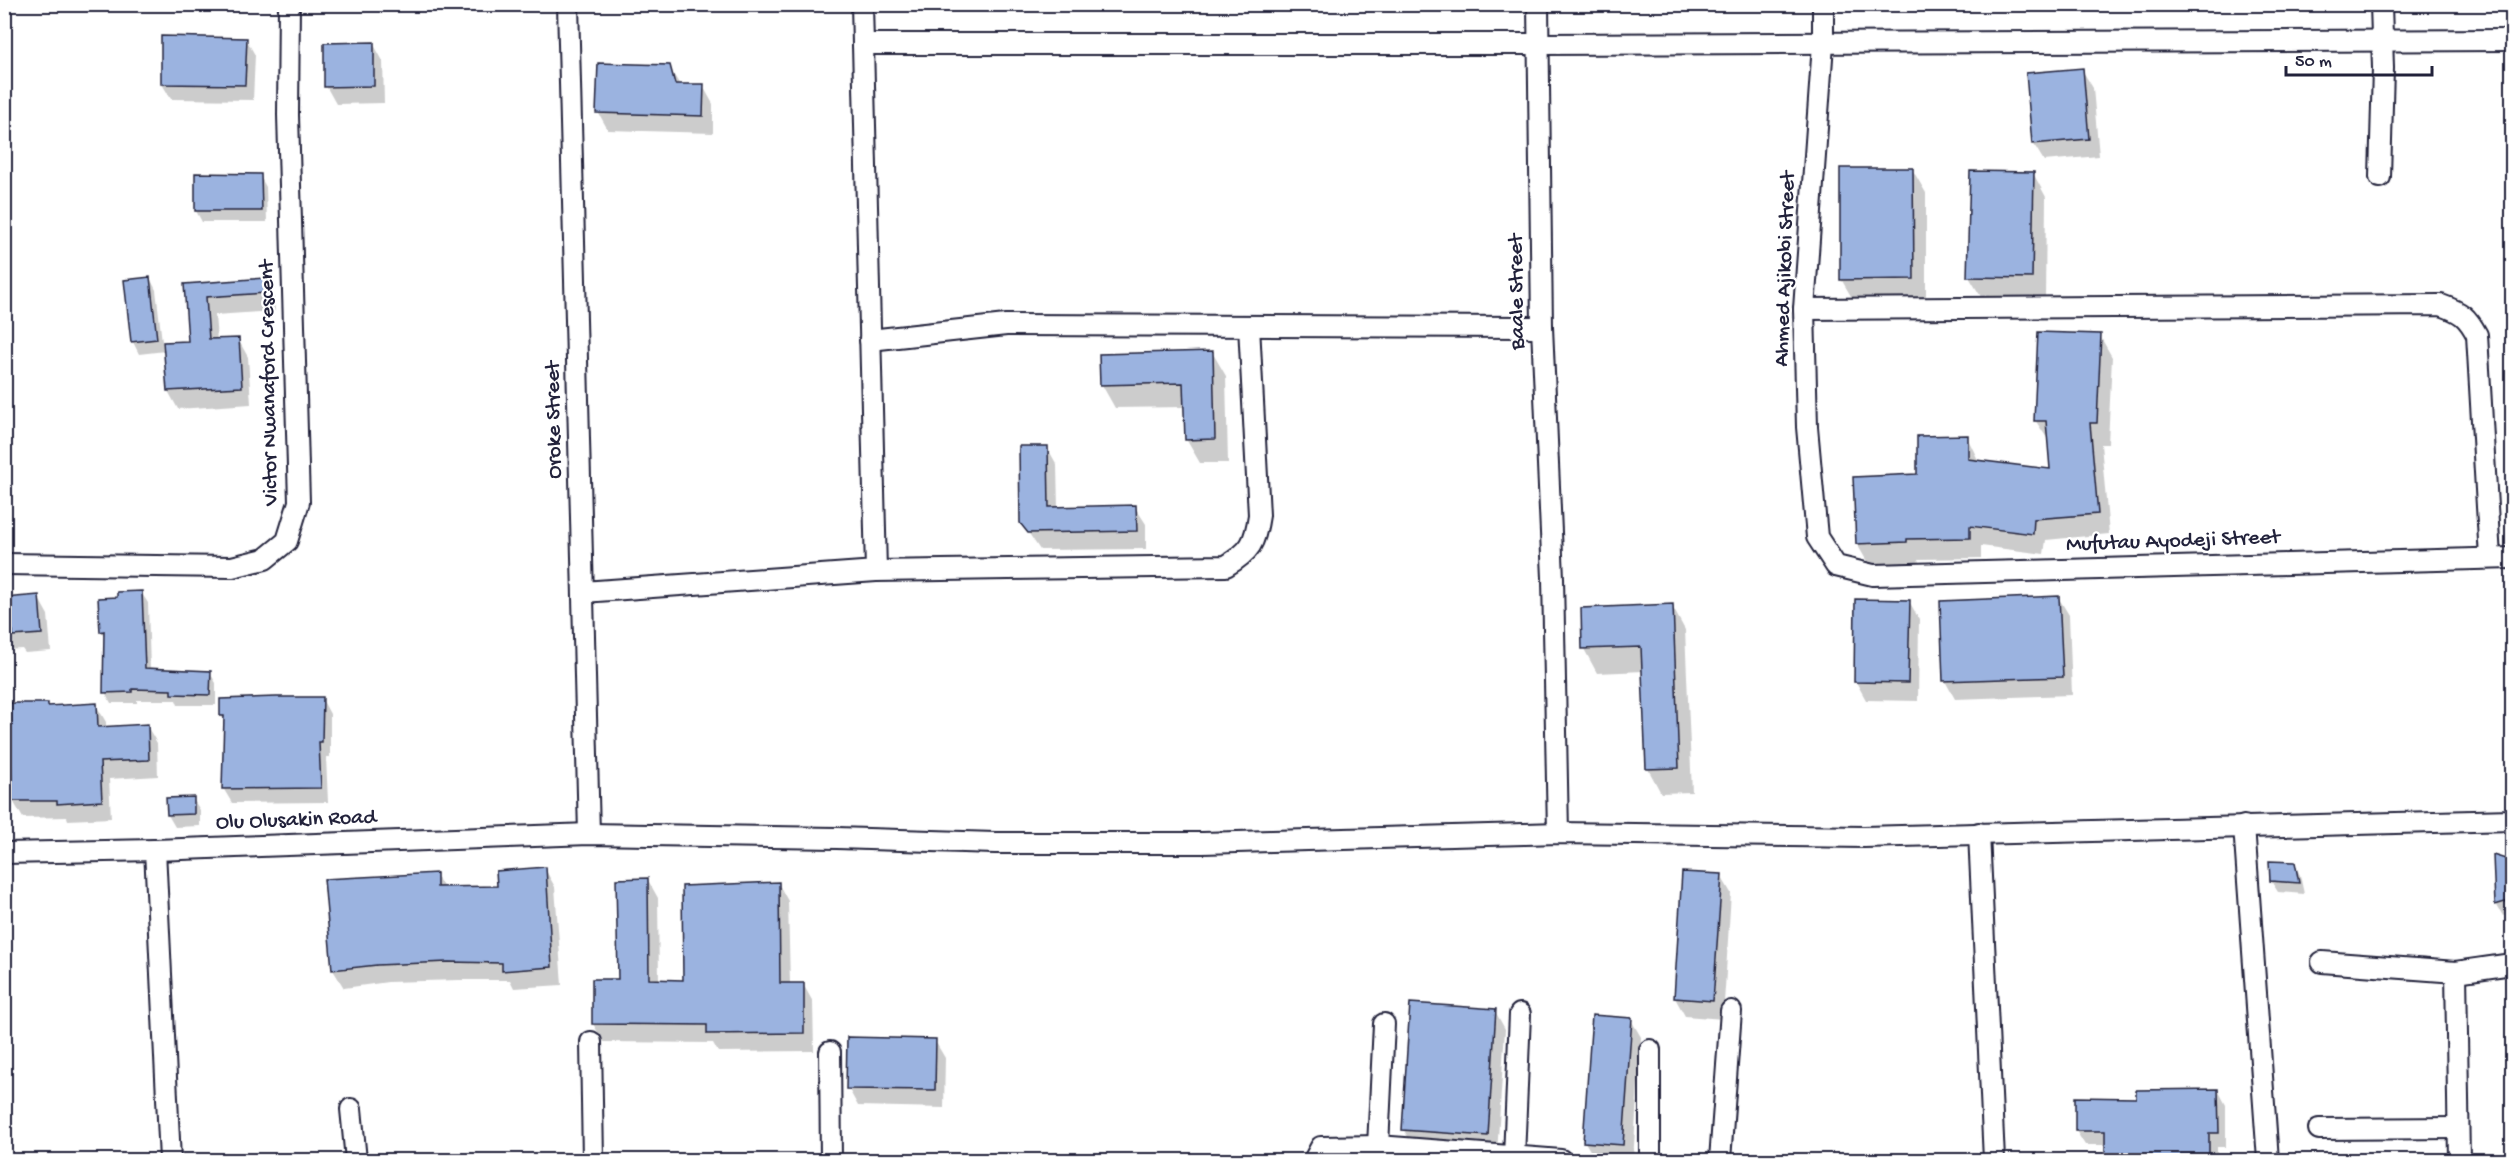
<svg xmlns="http://www.w3.org/2000/svg" width="2517" height="1165" font-family="'Gochi Hand',sans-serif">
	<style>
		.shadow { fill: #0003 }
		.building { fill: #9bb3e0; stroke: #22223b; stroke-width: 1.5 }
		.lines { fill: none; stroke-linecap: round; stroke-linejoin: round }
		.minor-casing { stroke: #22223b; stroke-width: 24 }
		.minor { stroke: #fff; stroke-width: 20 }
		.labels { text-anchor: middle; dominant-baseline: central; stroke-width: 4.5; stroke-linejoin: round; paint-order: stroke }
		.street-label { font-size: 22px; fill: #22223b; stroke: #fff }
	</style>
	<rect width="100%" height="100%" fill="#fff"/>
	<filter id="ink" filterUnits="userSpaceOnUse"><feTurbulence type="fractalNoise" baseFrequency=".0167" numOctaves="2"/><feDisplacementMap in="SourceGraphic" scale="12" xChannelSelector="R" yChannelSelector="G"/><feConvolveMatrix kernelMatrix="1 2 1 2 8 2 1 2 1" color-interpolation-filters="sRGB"/></filter>
	<g filter="url(#ink)">
		<g class="shadow">
			<path d="M163,38L246,39L255,55L253,100L171,99L162,84Z"/>
			<path d="M373,43L383,61L384,103L336,104L326,86Z"/>
			<path d="M669,67L680,85L703,86L713,104V133L608,130L598,112Z"/>
			<path d="M2082,70L2093,88L2099,156L2044,161L2033,143Z"/>
			<path d="M1912,169L1926,193V303H1855L1841,279Z"/>
			<path d="M2033,173L2046,197L2045,302L1983,300L1969,277Z"/>
			<path d="M260,176L266,187L267,222H202L196,211Z"/>
			<path d="M150,278L156,290L163,350L190,342L186,285L264,280L274,298L275,311L215,315L217,340L238,339L248,357L251,404L178,409L168,391L165,351L139,354L133,342L126,281Z"/>
			<path d="M2100,336L2112,357L2108,444H2101L2109,534L2046,540L2044,554L1981,546V558L1918,559L1919,562L1869,565L1857,544L1919,475L1967,437L1979,462L2052,471L2049,441L2035,420Z"/>
			<path d="M1212,352L1226,376L1228,463H1200L1186,439L1185,407L1115,408L1102,385Z"/>
			<path d="M1047,447L1057,465L1058,508L1135,507L1146,524V549L1040,550L1022,523Z"/>
			<path d="M141,592L148,603L150,670L210,673L216,683V705H178L176,700H137V703H111L105,692V639L101,631L119,599Z"/>
			<path d="M38,597L48,615L51,651L25,653L22,649L4,650V599Z"/>
			<path d="M2058,597L2069,615L2072,695L1955,699L1945,681Z"/>
			<path d="M1857,601H1909L1919,619L1918,701L1866,700L1856,682Z"/>
			<path d="M1672,606L1685,630L1692,792L1661,793L1648,769L1644,671L1597,673L1584,649Z"/>
			<path d="M322,699L330,714V757H326L328,802L232,803L223,788L225,722L221,715Z"/>
			<path d="M47,704L49,707L96,705L106,722V728L147,726L157,743L158,776L109,779L111,818L68,820L67,817L23,818L13,801Z"/>
			<path d="M193,799L200,810V826L175,827L168,815L167,800Z"/>
			<path d="M2494,857L2512,863V913L2503,916L2496,904Z"/>
			<path d="M2294,864L2300,875L2304,894L2278,892L2271,881Z"/>
			<path d="M545,869L555,887L562,985L514,988L510,980H459L388,982L344,988L333,970L326,881L436,875L444,888L499,887Z"/>
			<path d="M1721,876L1731,893L1723,1019L1685,1016L1675,998Z"/>
			<path d="M648,880L658,898L659,981H685L734,884L778,883L788,901L790,984H803L813,1002L814,1051L718,1052L713,1043L604,1042L593,1024L619,980Z"/>
			<path d="M1495,1011L1505,1029L1497,1154L1414,1147L1403,1129Z"/>
			<path d="M1631,1020L1641,1037L1633,1160L1595,1159L1585,1142Z"/>
			<path d="M935,1041L945,1058L944,1108L858,1106L848,1088Z"/>
			<path d="M2218,1090L2226,1105V1147H2217V1160H2107V1145H2085L2076,1131Z"/>
			<path d="M1749,1157L1799,1160H1748Z"/>
		</g>
		<g class="building">
			<path d="M161,36L247,38L245,85L161,84Z"/>
			<path d="M374,42V86L324,87V43Z"/>
			<path d="M598,63L670,65L675,84H704L703,116L596,113Z"/>
			<path d="M2083,68L2089,139L2032,144L2026,73Z"/>
			<path d="M1840,168H1913L1914,279L1840,280Z"/>
			<path d="M1970,171L2034,172L2032,278L1967,277Z"/>
			<path d="M195,173L261,174L262,211H195Z"/>
			<path d="M150,277L157,339L131,342L124,280Z"/>
			<path d="M265,278L266,293L206,297L209,339L239,338L242,387L167,391L163,342L188,341L184,284Z"/>
			<path d="M2038,332L2101,334L2097,423H2090L2098,514L2034,519L2033,534L1970,526V538L1907,539V542L1856,544L1853,477L1917,474V436L1968,435V459L2050,469L2046,421H2034Z"/>
			<path d="M1213,351L1215,439L1185,440L1183,383L1100,385L1099,354Z"/>
			<path d="M1019,446H1048L1049,507L1136,505L1137,531L1028,533L1020,523Z"/>
			<path d="M142,591L145,668L211,671L210,695L171,694V690L132,689V692L103,693L104,631L100,632L98,598L117,597V592Z"/>
			<path d="M39,595L42,634L13,636V631L4,632V598Z"/>
			<path d="M2059,596L2063,677L1943,681L1940,601Z"/>
			<path d="M1855,599L1910,600L1908,683L1854,682Z"/>
			<path d="M1673,604L1679,768L1646,769L1641,647L1582,649L1581,608Z"/>
			<path d="M276,697H323L322,742H319L321,788L222,789L224,716H220V699Z"/>
			<path d="M10,703H48V706L97,703L98,727L148,724L149,760L100,762L102,801L57,804V801H12Z"/>
			<path d="M194,797V814L167,815L166,798Z"/>
			<path d="M2493,855L2512,861V900L2495,905Z"/>
			<path d="M2269,861L2295,862L2299,883L2270,881Z"/>
			<path d="M546,867L552,967L502,971V963L448,962L377,965L332,970L324,879L437,873V887L497,886L496,871Z"/>
			<path d="M1682,872L1722,874L1713,1001L1674,998Z"/>
			<path d="M648,878L649,979L683,980L682,886L779,882L780,983H804V1033L707,1034V1025L592,1024V979H618L616,879Z"/>
			<path d="M1410,1003L1496,1009L1488,1136L1402,1130Z"/>
			<path d="M1592,1015L1632,1018L1623,1145L1583,1142Z"/>
			<path d="M847,1037L936,1039L935,1090L846,1089Z"/>
			<path d="M2218,1089L2219,1133H2209V1160L2105,1161V1131H2075V1097L2136,1098V1090Z"/>
		</g>
		<g class="lines">
			<g class="minor-casing">
				<g id="minor">
					<path d="M568,4L589,834"/>
					<path d="M1538,4L1542,327L1553,578L1558,833"/>
					<path d="M1823,4V44L1804,309L1807,427L1817,537L1836,566L1873,575L2512,558"/>
					<path d="M863,44H1538L2512,40"/>
					<path d="M2380,177L2383,68L2381,4"/>
					<path d="M1804,309L2441,305C2461,312 2467,316 2477,335L2490,558"/>
					<path d="M870,340L1006,325L1542,327"/>
					<path d="M4,564L232,567L265,559L287,541L299,502L288,115L289,4"/>
					<path d="M876,571L1226,566C1251,551 1255,543 1259,515L1249,326"/>
					<path d="M583,592L876,571L862,4"/>
					<path d="M2244,826L2268,1160"/>
					<path d="M1979,833L1994,1160"/>
					<path d="M155,850L170,1160"/>
					<path d="M4,853L155,850L589,834L837,838L995,843H1203L1558,833L1864,837L2512,820"/>
					<path d="M2322,962L2456,972L2512,964"/>
					<path d="M2456,972L2459,1160"/>
					<path d="M591,1042L593,1160"/>
					<path d="M1650,1050V1160"/>
					<path d="M830,1052L831,1160"/>
					<path d="M351,1109L356,1160"/>
					<path d="M2319,1129L2458,1128"/>
					<path d="M1378,1146L1384,1024"/>
					<path d="M1514,1157L1520,1014"/>
					<path d="M1314,1160L1321,1147L1378,1146L1561,1160"/>
					<path d="M1720,1160L1731,1011"/>
				</g>
			</g>
			<use href="#minor" class="minor"/>
		</g>
	</g>
	<g class="labels">
		<g class="street-label">
			<text transform="translate(1786 269) rotate(-88)">Ahmed Ajikobi Street</text>
			<text transform="translate(1518 292) rotate(-91)">Baale Street</text>
			<text transform="translate(270 383) rotate(-91)">Victor Nwanaford Crescent</text>
			<text transform="translate(555 420) rotate(-91)">Oroke Street</text>
			<text transform="translate(2173 542) rotate(-2)">Mufutau Ayodeji Street</text>
			<text transform="translate(296 821) rotate(-2)">Olu Olusakin Road</text>
		</g>
	</g>
	<rect width="2517" height="1165" fill="none" stroke="#fff" stroke-width="24"/>
	<rect x="12" y="12" width="2493" height="1141" fill="none" stroke="#22223b" stroke-width="2" filter="url(#ink)"/>
	<path d="M2286 66v9h146v-9" fill="none" stroke="#22223b" stroke-width="3"/>
	<text x="2295" y="66" font-size="18" fill="#22223b" stroke="#ffffff" stroke-width="4.5" paint-order="stroke">50 m</text>
</svg>
